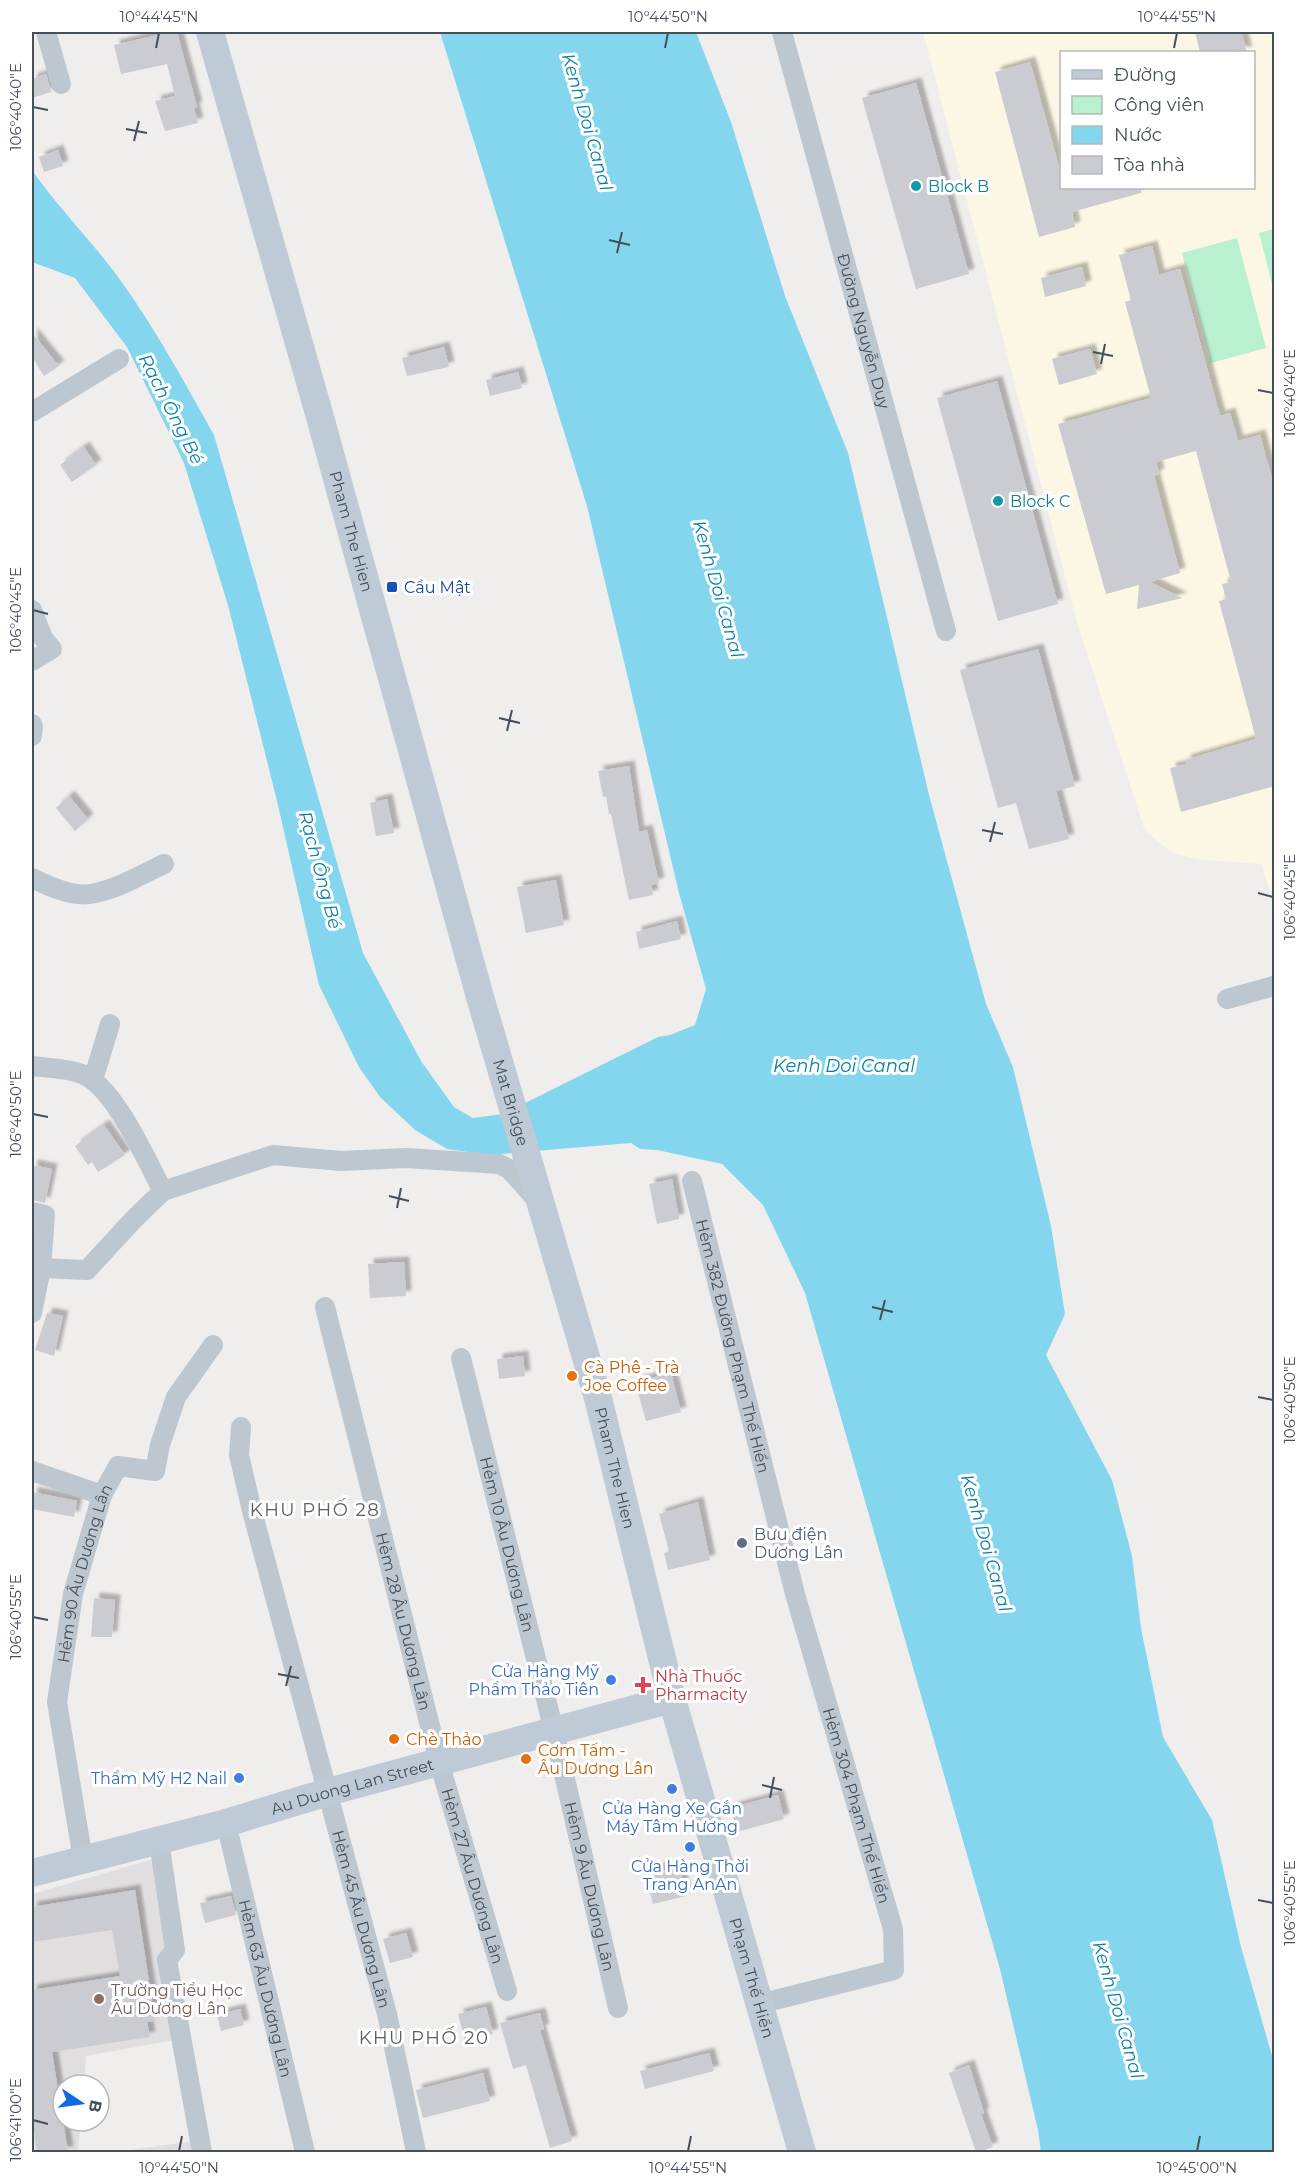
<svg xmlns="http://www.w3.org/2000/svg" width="1306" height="2184" font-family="Montserrat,sans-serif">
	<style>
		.commercial { fill: #fcf6e5; fill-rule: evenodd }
		.education { fill: #e1dedf }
		.green { fill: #b9f0d0 }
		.water { fill: #84d6ef }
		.building { fill: #caccd2; filter: url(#shadow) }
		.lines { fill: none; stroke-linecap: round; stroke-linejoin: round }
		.street { stroke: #bdc7d0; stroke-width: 20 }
		.secondary { stroke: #bfcad7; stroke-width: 28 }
		.ticks { fill: none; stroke: #45505b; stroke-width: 2 }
		.culture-dot { fill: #0f9aa8; stroke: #fff; stroke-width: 2 }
		.transit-dot { fill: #1a4fb4; stroke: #fff; stroke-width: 2 }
		.food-dot { fill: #e8710a; stroke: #fff; stroke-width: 2 }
		.service-dot { fill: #5c6f8a; stroke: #fff; stroke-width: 2 }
		.shop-dot { fill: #3f7fe0; stroke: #fff; stroke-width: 2 }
		.health-dot { fill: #e0444e; stroke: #fff; stroke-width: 2 }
		.education-dot { fill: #8d6e63; stroke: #fff; stroke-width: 2 }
		.labels { text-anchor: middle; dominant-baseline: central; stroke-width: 6; stroke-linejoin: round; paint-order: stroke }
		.culture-label { font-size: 16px; fill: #0d838f; stroke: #fff; text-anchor: start }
		.street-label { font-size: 16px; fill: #45505b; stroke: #fff }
		.transit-label { font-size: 16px; fill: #164399; stroke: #fff; text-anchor: start }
		.food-label { font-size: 16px; fill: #c56008; stroke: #fff; text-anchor: start }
		.service-label { font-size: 16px; fill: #4e5e75; stroke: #fff; text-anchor: start }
		.shop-label { font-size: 16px; fill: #366cbe; stroke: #fff; text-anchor: end }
		.health-label { font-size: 16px; fill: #be3a42; stroke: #fff; text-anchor: start }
		.education-label { font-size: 16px; fill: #785e54; stroke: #fff; text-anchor: start }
		.water-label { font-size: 18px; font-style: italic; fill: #087fa4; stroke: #fff }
		.neighbourhood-label { font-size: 18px; letter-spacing: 1.5px; fill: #5a5d62; stroke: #fff }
		.neatline { fill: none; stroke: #45505b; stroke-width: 2 }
		.ticks-label { font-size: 15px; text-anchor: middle; fill: #45505b }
	</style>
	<defs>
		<filter id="shadow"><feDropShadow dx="5.5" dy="-5.5" stdDeviation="1.5" flood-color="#0004"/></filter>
	</defs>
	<rect width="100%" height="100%" fill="#f0eded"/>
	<path class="commercial" d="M923,32H1274V890L1270,891L1261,864L1205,860L1174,854L1145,831L1078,626ZM1062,52H1254V188H1062Z"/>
	<g class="education">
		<path d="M154,1859L168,1947L175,2040L86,2056L84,2085H63V2121H81L78,2152H35L32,2129V1894Z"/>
		<path d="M194,2141L197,2152H116Z"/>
	</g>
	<g class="green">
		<path d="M1274,229V292L1259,233Z"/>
		<path d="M1237,238L1266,348L1211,363L1182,253Z"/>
	</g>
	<path class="water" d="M440,32H696L731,122L785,296L848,453L929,795L986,1004L1013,1067L1051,1226L1065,1314L1046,1355L1112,1480L1132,1556L1141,1628L1163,1737L1212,1820L1241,1947L1274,2063V2152H1041L1038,2130L1000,1969L805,1293L763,1205L722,1164L657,1150L640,1149L631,1143L488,1155L447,1149L415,1130L380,1097L359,1067L319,985L277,801L228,605L184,463L127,347L75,278L32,262V170C59,209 93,242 121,281C156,330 185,383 214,435L363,953L421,1061L454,1107L473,1118L503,1114L658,1037L670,1035L695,1025L706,989L679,893L587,506Z"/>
	<g class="building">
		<path d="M171,32H177L197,107L194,108L198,123L165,131L155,101L175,96L167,64L121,74L114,45Z"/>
		<path d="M1195,32H1241L1247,52H1200Z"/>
		<path d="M1030,62L1062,178V188H1141V193L1072,212L1075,227L1039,237L995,72Z"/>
		<path d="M46,74L51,92L32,98V79Z"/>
		<path d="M916,83L969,274L916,289L862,98Z"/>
		<path d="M58,150L63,166L44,172L39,157Z"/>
		<path d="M1152,246L1159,275L1180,269L1220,416L1230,413L1238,441L1260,435L1275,490V786L1181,812L1170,768L1186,764L1185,760L1256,739L1219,601L1226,599L1222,584L1231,582L1196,451L1156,462L1159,474L1154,476L1180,573L1150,582L1182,598L1137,609L1139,585L1106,594L1058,424L1151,398L1125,302L1131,300L1119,255Z"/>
		<path d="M1082,267L1086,286L1045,297L1041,278Z"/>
		<path d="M32,333L59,366L44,376L32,357Z"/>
		<path d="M444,347L449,367L407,376L402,358Z"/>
		<path d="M1090,349L1097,374L1059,385L1052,359Z"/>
		<path d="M518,372L522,388L490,396L486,380Z"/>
		<path d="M997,381L1058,604L998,621L937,398Z"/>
		<path d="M84,447L96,465L72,482L60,465Z"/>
		<path d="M1038,649L1075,786L1056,791L1069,839L1029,849L1016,803L998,808L960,670Z"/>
		<path d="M629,766L639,832L647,830L659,883L651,885L653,895L629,900L611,814H609L606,796L603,797L598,771Z"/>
		<path d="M69,796L88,819L75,831L56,808Z"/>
		<path d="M387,799L394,833L376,836L370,803Z"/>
		<path d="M556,880L564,925L526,933L517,887Z"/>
		<path d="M677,921L681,939L639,949L636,932Z"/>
		<path d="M104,1125L125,1155L98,1172L92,1162L88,1165L75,1146Z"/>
		<path d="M32,1165L52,1169L45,1203L32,1200Z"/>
		<path d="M672,1179L679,1219L657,1224L649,1184Z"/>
		<path d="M404,1262L406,1296L370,1298L368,1264Z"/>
		<path d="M47,1313L63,1316L54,1356L35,1350Z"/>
		<path d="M523,1356L525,1376L499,1379L497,1359Z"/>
		<path d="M671,1373L681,1412L646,1421L635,1382Z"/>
		<path d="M32,1492L77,1501L74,1517L32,1509Z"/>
		<path d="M698,1502L710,1560L668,1570L664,1553L669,1551L659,1514Z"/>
		<path d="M94,1598L115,1600L112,1637H91Z"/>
		<path d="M778,1795L784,1819L737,1832L731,1808Z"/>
		<path d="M679,1866L686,1896L653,1904L645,1873L662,1867L663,1871Z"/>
		<path d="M135,1890L155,2021L147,2022L150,2037L52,2052L68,2152H37L32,2116V1990L120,1976L112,1930L32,1942V1907Z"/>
		<path d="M231,1896L236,1915L205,1923L200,1903Z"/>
		<path d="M406,1933L413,1957L390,1963L383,1939Z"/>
		<path d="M486,2007L493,2034L465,2041L458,2014Z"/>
		<path d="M240,2009L244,2025L221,2031L217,2015Z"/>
		<path d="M540,2013L544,2029L540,2030L572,2141L550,2148L526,2065L513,2069L500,2023Z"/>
		<path d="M709,2053L714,2071L645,2089L640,2071Z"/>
		<path d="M969,2065L984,2113L981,2114L993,2147L979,2152H976L949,2073Z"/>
		<path d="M483,2073L490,2101L423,2118L416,2090Z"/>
	</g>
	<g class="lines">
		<g class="street">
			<path d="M46,32L61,84"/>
			<path id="s1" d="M782,32L946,631"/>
			<path d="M32,412L119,359"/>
			<path d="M32,610L43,638L52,649L32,661"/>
			<path d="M32,724L33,727L32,736"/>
			<path d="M32,878C48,886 72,897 90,894C116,890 141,875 164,864"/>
			<path d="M1227,999L1274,986"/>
			<path d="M32,1066C47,1068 67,1068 82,1074C115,1087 146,1160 163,1191"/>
			<path d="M93,1080L110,1024"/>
			<path id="s2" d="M692,1181L795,1594L893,1929L894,1970L759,2004"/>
			<path d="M32,1212L45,1215L41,1268"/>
			<path id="s3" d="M325,1307L439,1762L507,1991"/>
			<path d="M32,1313L41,1268L87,1270L134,1219L163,1191L273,1155L341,1161L406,1158L499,1164L509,1169L537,1200"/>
			<path id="s4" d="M461,1358L554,1731L618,2008"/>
			<path id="s5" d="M241,1427L239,1455L252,1511L387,2014L416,2152"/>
			<path d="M32,1471L102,1495"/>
			<path id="s6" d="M226,1823L305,2152"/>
			<path d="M159,1841L175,1950L167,1960L202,2152"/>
			<path id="s7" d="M83,1860L57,1702L73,1594L102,1495L118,1466L155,1471L160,1445L176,1397L213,1345"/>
		</g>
		<g class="secondary">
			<path id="s8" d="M210,32L320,417L480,997L598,1398L672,1699L802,2152"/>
			<path id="s9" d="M32,1873L226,1823L328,1792L672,1699"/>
		</g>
	</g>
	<path class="ticks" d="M156,48L159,33M665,48L668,33M1174,48L1177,33M33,107L48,110M126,129L147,133M134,141L139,121M609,240L630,245M617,253L622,232M1093,352L1113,356M1101,364L1105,344M1258,390L1273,393M33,610L48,614M499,718L520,723M507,731L512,710M982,830L1003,834M990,842L995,822M1258,893L1273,897M33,1114L48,1117M389,1196L409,1201M397,1208L401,1188M872,1307L893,1312M880,1320L885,1300M1258,1397L1273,1400M33,1617L48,1620M278,1674L299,1678M286,1686L291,1666M762,1785L782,1790M770,1798L774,1777M1258,1900L1273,1903M33,2120L48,2124M179,2151L182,2136M688,2151L691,2136M1197,2151L1200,2136"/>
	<g class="culture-dot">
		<circle cx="916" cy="186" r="6"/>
		<circle cx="998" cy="501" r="6"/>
	</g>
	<rect class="transit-dot" x="386" y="581" width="12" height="12" rx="3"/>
	<g class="food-dot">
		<circle cx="572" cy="1376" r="6"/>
		<circle cx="394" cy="1739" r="6"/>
		<circle cx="526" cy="1759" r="6"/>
	</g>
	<circle class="service-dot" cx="742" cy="1543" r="6"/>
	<g class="shop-dot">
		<circle cx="611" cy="1680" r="6"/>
		<circle cx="239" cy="1778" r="6"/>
		<circle cx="672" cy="1789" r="6"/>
		<circle cx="690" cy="1847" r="6"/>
	</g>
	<path class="health-dot" d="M640 1676h6v6h6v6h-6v6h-6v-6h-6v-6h6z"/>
	<circle class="education-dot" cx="99" cy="1999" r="6"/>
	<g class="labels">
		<g class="culture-label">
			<text x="928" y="186">Block B</text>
			<text x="1010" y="501">Block C</text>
		</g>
		<g class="street-label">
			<text stroke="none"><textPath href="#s1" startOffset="310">Đường Nguyễn Duy</textPath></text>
			<text stroke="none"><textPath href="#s8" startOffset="519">Pham The Hien</textPath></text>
			<text stroke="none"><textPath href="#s8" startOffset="1112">Mat Bridge</textPath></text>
			<text stroke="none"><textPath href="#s2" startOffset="170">Hẻm 382 Đường Phạm Thế Hiển</textPath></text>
			<text stroke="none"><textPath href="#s8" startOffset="1492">Pham The Hien</textPath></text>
			<text stroke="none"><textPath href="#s4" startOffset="192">Hẻm 10 Âu Dương Lân</textPath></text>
			<text stroke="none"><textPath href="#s7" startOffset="292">Hẻm 90 Âu Dương Lân</textPath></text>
			<text stroke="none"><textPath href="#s3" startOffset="324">Hẻm 28 Âu Dương Lân</textPath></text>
			<text stroke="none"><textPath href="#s9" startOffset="332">Au Duong Lan Street</textPath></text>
			<text stroke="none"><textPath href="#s2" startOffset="646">Hẻm 304 Phạm Thế Hiển</textPath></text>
			<text stroke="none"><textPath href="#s3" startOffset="588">Hẻm 27 Âu Dương Lân</textPath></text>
			<text stroke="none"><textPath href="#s4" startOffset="544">Hẻm 9 Âu Dương Lân</textPath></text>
			<text stroke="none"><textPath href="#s5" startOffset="508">Hẻm 45 Âu Dương Lân</textPath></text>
			<text stroke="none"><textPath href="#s8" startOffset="2020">Phạm Thế Hiển</textPath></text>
			<text stroke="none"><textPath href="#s6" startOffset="170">Hẻm 63 Âu Dương Lân</textPath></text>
		</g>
		<g class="transit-label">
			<text x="404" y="587">Cầu Mật</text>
		</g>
		<g class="food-label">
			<text x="584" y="1367">Cà Phê - Trà<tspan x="584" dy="18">Joe Coffee</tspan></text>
			<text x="406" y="1739">Chè Thảo</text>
			<text x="538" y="1750">Cơm Tấm -<tspan x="538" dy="18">Âu Dương Lân</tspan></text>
		</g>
		<g class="service-label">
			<text x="754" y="1534">Bưu điện<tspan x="754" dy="18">Dương Lân</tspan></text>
		</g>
		<g class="shop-label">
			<text x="599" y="1671">Cửa Hàng Mỹ<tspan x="599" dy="18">Phẩm Thảo Tiên</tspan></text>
			<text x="227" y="1778">Thẩm Mỹ H2 Nail</text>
			<text x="672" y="1808" text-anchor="middle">Cửa Hàng Xe Gắn<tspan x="672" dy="18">Máy Tâm Hương</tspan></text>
			<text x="690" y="1866" text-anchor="middle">Cửa Hàng Thời<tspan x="690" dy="18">Trang AnAn</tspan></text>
		</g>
		<g class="health-label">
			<text x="655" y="1676">Nhà Thuốc<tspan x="655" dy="18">Pharmacity</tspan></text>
		</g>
		<g class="education-label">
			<text x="111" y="1990">Trường Tiểu Học<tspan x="111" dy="18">Âu Dương Lân</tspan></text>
		</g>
		<g class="water-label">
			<text transform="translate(587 122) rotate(74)">Kenh Doi Canal</text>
			<text transform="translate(171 409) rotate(63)">Rạch Ông Bé</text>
			<text transform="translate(718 589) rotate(74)">Kenh Doi Canal</text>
			<text transform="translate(320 870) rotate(75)">Rạch Ông Bé</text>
			<text x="844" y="1066">Kenh Doi Canal</text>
			<text transform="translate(986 1543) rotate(74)">Kenh Doi Canal</text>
			<text transform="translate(1118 2010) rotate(74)">Kenh Doi Canal</text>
		</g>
		<g class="neighbourhood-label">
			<text x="315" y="1510">KHU PHỐ 28</text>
			<text x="424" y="2038">KHU PHỐ 20</text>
		</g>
	</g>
	<rect width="1306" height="2184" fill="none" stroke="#ffffff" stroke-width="66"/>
	<rect x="1060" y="51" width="195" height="138" fill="#ffffff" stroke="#b5b9bd" stroke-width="1.5"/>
	<rect x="1072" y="70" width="30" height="9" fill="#bfcad7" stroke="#b5b9bd" stroke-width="1.5"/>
	<text x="1114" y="81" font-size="18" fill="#45505b">Đường</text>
	<rect x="1072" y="96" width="30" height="18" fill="#b9f0d0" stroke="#b5b9bd" stroke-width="1.5"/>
	<text x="1114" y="111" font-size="18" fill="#45505b">Công viên</text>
	<rect x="1072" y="126" width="30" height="18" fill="#84d6ef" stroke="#b5b9bd" stroke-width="1.5"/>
	<text x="1114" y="141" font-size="18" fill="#45505b">Nước</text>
	<rect x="1072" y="156" width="30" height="18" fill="#caccd2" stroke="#b5b9bd" stroke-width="1.5"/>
	<text x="1114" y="171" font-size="18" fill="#45505b">Tòa nhà</text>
	<g transform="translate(81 2103) rotate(103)"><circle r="28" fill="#ffffff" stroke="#b5b9bd" stroke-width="1.5"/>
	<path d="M0-4.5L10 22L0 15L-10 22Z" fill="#1268e5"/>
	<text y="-9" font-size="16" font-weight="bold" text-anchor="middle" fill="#45505b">B</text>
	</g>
	<rect x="33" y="33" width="1240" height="2118" class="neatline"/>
	<g class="ticks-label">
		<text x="159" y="22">10°44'45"N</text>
		<text x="668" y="22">10°44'50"N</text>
		<text x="1177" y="22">10°44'55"N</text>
		<text transform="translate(16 107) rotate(-90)" y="5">106°40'40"E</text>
		<text transform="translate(1290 393) rotate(-90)" y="5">106°40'40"E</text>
		<text transform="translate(16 610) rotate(-90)" y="5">106°40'45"E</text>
		<text transform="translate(1290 897) rotate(-90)" y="5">106°40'45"E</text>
		<text transform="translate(16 1114) rotate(-90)" y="5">106°40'50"E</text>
		<text transform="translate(1290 1400) rotate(-90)" y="5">106°40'50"E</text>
		<text transform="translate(16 1617) rotate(-90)" y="5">106°40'55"E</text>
		<text transform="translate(1290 1903) rotate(-90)" y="5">106°40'55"E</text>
		<text transform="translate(16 2120) rotate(-90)" y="5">106°41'00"E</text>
		<text x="179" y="2173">10°44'50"N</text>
		<text x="688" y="2173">10°44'55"N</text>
		<text x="1197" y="2173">10°45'00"N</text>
	</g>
</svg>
